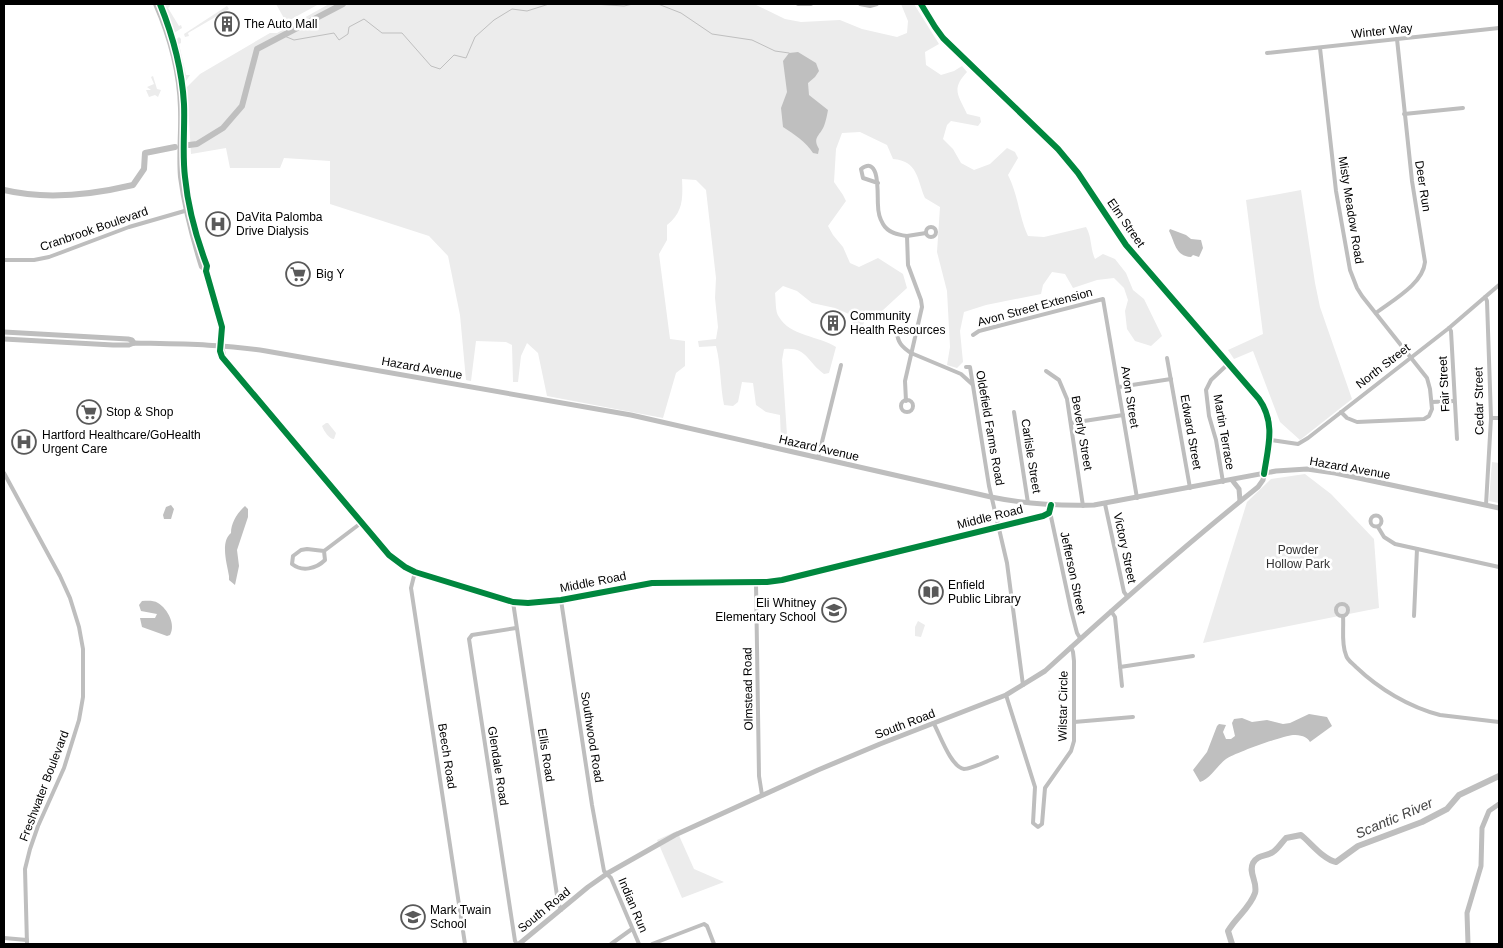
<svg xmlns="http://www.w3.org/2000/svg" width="1503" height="948" font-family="Arial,sans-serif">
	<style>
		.green { fill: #ececec }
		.water { fill: #bfbfbf }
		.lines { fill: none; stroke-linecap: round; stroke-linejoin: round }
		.stream { stroke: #bfbfbf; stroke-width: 1 }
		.river { stroke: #bfbfbf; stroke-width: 6 }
		.minor { stroke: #bebebe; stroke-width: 4 }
		.major { stroke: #bebebe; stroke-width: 5 }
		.cycleway-casing { stroke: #fff; stroke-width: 9 }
		.cycleway { stroke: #00873e; stroke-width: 6 }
		.labels { text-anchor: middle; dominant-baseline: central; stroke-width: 5; stroke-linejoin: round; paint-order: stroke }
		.poi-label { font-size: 12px; fill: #000; stroke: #fff; text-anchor: start }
		.street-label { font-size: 12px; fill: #000; stroke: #fff }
		.park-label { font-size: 12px; fill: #333; stroke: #fff }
		.water-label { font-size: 14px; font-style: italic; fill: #444; stroke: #fff }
	</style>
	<rect width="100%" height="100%" fill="#fff"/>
	<g class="green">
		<path d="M165,4H169L170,6L168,8L179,26L181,25L182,28L174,33L172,32L163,6Z"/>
		<path d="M276,4H319L288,21L285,20Z"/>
		<path d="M329,4H754L785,19L801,22L840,20L862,29L897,37L907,33L908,21L901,4H914L939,44L925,52L926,65L941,75L954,71L962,66L967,72C951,89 958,95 967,114L980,117L981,122L978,126L951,121L947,125L943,139L953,149L961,163L974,170L990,164L1007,148L1015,152L1018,158L1008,175C1018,194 1019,217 1028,236L1044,237L1086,227C1092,237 1090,248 1095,259L1103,254L1115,259L1126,273L1133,290L1144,299L1162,336L1151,346L1135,341L1127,329L1125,311L1128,300L1124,288L1114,278L1097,280L1073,288L1065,274L1052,272L1043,285L1041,294L986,305L964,312L960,331L963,362L957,368L947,365L950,347L947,291L937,252L940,207L925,198C917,179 918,161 893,159L887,145L860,132L842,133L836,149L834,182L843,195L846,201L828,226L833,235L843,247L850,263L859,267L878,258L903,274L907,288L882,311L865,319L862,328L855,327L849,314L835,308L812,303L797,291L783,286L775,293C776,300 775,312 779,317C790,336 819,336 836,347L829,373L824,374C807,362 807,347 784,349L782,360L787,435L784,441H781L780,415L766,412L756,405L753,383L742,382L738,402L733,406L724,405C720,385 721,365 716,346L699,347L698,341L716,339L718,327L715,298L716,278L706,190L696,180L682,179C683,199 683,212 667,225V240L659,254L670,339L685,341V366L676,373L663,418L547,396L538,353L527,343L521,356L518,382H513L512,345L506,342L476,341L471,381L466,380L460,315L448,256L429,236L330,204V161L284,158L280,168H230L226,148L191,154L187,87L200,74L270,33H277Z"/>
		<path d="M227,6L229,9L188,33L189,36L185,37L184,34Z"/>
		<path d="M179,37L181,39V43L179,44L186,75H190L186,81L183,80L175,41Z"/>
		<path d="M153,76L157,89L161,90L158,97L155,95L149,97L146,90H151L147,87L154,84L151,77Z"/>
		<path d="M1301,190L1315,283L1320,307L1352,399L1300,440L1280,422L1253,351L1234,359L1228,350L1263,334L1246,200Z"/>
		<path d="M326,423H328L336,433L334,439C329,439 324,431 322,426Z"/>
		<path d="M1492,462L1499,463V503L1489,501Z"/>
		<path d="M1305,474L1331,494L1374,539L1379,608L1203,643L1247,502L1271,479Z"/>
		<path d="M918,621L925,625L921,637L915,636V627Z"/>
		<path d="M677,831L694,869L724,882L682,898L657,840Z"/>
	</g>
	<g class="water">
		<path d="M798,52L816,63L819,71L815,77L808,83L809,95L828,110C827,115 826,121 824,126C820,136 812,137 819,149L818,154L813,153C806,142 794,134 783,127L781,108L787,92L783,61L789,53Z"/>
		<path d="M1170,229L1186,235L1191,239L1201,240L1203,248L1199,257L1193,255L1191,257C1175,256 1175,242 1169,231Z"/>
		<path d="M171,505L174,509L171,519H164L163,515L166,507Z"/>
		<path d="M245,506L248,509V517L237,550L239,566L235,585L229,580V576C227,564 220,542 231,533C231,523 237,513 245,506Z"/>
		<path d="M142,601C147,601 153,600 158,603C168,609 176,625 170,635L167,636L142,627L140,618H155L157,614L141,611L139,605Z"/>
		<path d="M1309,714L1327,717L1332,726L1310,742C1307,736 1300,735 1293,735C1282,736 1235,753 1226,759C1217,766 1210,779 1200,782L1193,770L1207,752L1217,726L1219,724L1226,725L1223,732L1226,739H1231L1235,736L1232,723L1234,719L1242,718L1252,722L1267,720L1283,724L1290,723Z"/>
	</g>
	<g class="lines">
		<g class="stream">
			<path d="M593,4L624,6L633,4"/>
			<path d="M658,4L681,13L712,34L752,40L775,51L789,53"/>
			<path d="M282,35L294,40L334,33L339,40L348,34L349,27L364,19L382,33H402L431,66L440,69L454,55L466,58L475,37L494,20L512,9L527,11L549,4H580"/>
		</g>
		<g class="river">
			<path d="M189,145L197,144L223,128L242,106L257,49L343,4"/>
			<path d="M4,190C46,200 91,195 133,185L144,169L145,153L175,147"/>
			<path d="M1232,944L1228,931C1236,917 1250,908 1255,893C1258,882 1248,873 1253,863C1258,854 1266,857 1273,852C1278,849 1282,842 1286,838L1301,835C1311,843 1324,860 1336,862L1358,846L1422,822L1447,809L1459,795L1499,776"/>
		</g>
		<g class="minor">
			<path d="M155,4C169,36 179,73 180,108C181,131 178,154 180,177C184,208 192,238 201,267L206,271"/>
			<path d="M160,4C173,36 182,69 184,104C185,128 182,153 185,177C188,208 196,237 207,266L206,271L222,327L220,351L222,357L389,555L405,567L415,572L513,602L528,603L561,600L652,583L767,582L782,580L1043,516L1049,513L1051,505"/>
			<path d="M798,4H811"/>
			<path d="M860,4L870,6L877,4"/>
			<path d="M921,4L935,27L943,38L1058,149L1078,173L1126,245L1259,399C1276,423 1268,447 1264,474"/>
			<path d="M1320,48L1336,191L1350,270L1357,288L1362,296L1427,378L1430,389L1432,409L1429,416L1424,419L1357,422L1347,418L1341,412"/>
			<path d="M1267,53L1499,28"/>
			<path d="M1404,114L1463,108"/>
			<path d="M878,183L863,178L861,169C881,154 877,197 878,205C878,212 880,219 883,224C888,233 898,235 907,236L908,265L921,300L922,307L905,381L906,401"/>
			<circle cx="931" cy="232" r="5"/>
			<path d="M907,236L926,233"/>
			<path d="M4,260H34L49,257L129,227L188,210"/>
			<path d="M1485,297L1487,301L1491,418L1486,505"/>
			<path d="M1376,313C1393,300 1423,284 1425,262L1412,181L1397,39"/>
			<path d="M1449,328L1451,331L1457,439"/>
			<path d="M897,331C897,342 902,347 911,353L961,374L972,384"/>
			<path d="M973,335L979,331L1103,299L1137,498"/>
			<path d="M222,346L225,360"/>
			<path d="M1167,358L1190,488"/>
			<path d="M966,367H970L989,486L1007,563L1023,685"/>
			<path d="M1046,371L1059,380L1067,399L1083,506"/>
			<path d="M1119,387L1171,379"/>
			<circle cx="907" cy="406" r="6"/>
			<path d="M1432,402L1454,401"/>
			<path d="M1014,412L1028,503"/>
			<path d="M1491,418H1499"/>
			<path d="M1071,423L1123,415"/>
			<path d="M1271,440L1298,444L1308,438L1449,328L1499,285"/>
			<path d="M818,458L841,365"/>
			<path d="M4,473L60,576L70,598L79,627L83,649V697L79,720L64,768L38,826L30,849L25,869L27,944"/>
			<path d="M1223,482L1216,440L1209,416L1206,390L1211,380L1228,364"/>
			<path d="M1105,504L1124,592L1127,596"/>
			<path d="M1050,512L1071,610L1077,633L1080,638"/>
			<circle cx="1376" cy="521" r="5.5"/>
			<path d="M1378,527L1384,537L1395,544L1499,567"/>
			<path d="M307,549L324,551L325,560C316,569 302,572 292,564L293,556L301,550Z"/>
			<path d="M324,551L361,523"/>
			<path d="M415,572L411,588L465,944"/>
			<path d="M756,583L759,776L762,795"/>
			<path d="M561,600L592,805L604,871L611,878L639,944"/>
			<path d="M513,602L558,902L561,910"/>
			<circle cx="1342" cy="610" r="6"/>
			<path d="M1111,611L1115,617L1122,686"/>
			<path d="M1343,616C1344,629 1341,643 1346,655C1347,660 1352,663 1356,667C1379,689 1409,707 1440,715L1499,722"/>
			<path d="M1414,616L1417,549"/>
			<path d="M516,628L472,635L469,639L515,941L517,944"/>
			<path d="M1120,667L1193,656"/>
			<path d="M1006,695L1035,787L1033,823L1038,827L1042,824L1045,788L1071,751L1074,741V661L1073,652L1071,647"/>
			<path d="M1074,722L1133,717"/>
			<path d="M934,724C940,735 951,767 964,769C971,769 990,760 997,757"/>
			<path d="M4,938L27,940"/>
			<path d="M611,944L632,929"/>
			<path d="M652,944L704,924L707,926L714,944"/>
		</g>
		<g class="major">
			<path d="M4,332L128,339L132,340L134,343"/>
			<path d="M4,339L113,345H129L134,343C178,344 222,344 266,351L631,415L991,497C1025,504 1059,506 1094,505L1276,471L1307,469L1335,473L1499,508"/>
			<path d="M1232,480L1239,489L1240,501"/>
			<path d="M519,944L588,887L608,873L675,835L818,770L880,744L1006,695L1045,671C1114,608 1184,546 1258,487L1263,480L1264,474"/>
			<path d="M1468,944L1467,913L1481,866L1482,828L1489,811L1499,804"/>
		</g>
		<g class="cycleway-casing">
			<g id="cycleway">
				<path d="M160,4C173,36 182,69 184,104C185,128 182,153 185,177C188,208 196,237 207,266L206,271L222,327L220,351L222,357L389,555L405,567L415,572L513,602L528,603L561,600L652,583L767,582L782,580L1043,516L1049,513L1051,505"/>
				<path d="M921,4L935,27L943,38L1058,149L1078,173L1126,245L1259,399C1276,423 1268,447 1264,474"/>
			</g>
		</g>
		<use href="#cycleway" class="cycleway"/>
	</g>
	<defs>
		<g id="building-ring" transform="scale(1.25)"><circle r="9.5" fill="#fff" stroke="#595959" stroke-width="1.5"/><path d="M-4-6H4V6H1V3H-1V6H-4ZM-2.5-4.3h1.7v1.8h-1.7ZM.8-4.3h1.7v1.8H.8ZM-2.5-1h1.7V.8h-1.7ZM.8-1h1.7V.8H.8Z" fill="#595959"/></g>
		<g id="hospital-ring" transform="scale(1.25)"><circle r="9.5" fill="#fff" stroke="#595959" stroke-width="1.5"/><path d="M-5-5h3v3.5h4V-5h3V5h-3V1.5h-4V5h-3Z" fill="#595959"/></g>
		<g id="supermarket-ring" transform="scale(1.25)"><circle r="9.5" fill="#fff" stroke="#595959" stroke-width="1.5"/><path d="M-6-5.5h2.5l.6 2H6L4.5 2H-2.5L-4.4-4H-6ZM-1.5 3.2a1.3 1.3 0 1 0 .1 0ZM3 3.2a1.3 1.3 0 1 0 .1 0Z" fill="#595959"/></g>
		<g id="library-ring" transform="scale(1.25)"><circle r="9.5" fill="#fff" stroke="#595959" stroke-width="1.5"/><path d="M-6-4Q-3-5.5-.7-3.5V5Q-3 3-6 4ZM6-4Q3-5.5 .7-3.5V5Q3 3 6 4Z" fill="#595959"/></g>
		<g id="school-ring" transform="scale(1.25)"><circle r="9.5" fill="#fff" stroke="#595959" stroke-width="1.5"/><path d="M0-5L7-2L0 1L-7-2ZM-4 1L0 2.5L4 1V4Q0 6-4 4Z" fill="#595959"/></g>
	</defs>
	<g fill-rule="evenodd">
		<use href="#building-ring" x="227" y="24"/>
		<use href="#hospital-ring" x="218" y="224"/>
		<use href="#supermarket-ring" x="298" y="274"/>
		<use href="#building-ring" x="833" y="323"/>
		<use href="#supermarket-ring" x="89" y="412"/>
		<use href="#hospital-ring" x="24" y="442"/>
		<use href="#library-ring" x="931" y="592"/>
		<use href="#school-ring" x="834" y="610"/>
		<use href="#school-ring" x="413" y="917"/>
	</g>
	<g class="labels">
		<g class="poi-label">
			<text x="244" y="24">The Auto Mall</text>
			<text x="236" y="217">DaVita Palomba<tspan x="236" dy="14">Drive Dialysis</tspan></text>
			<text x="316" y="274">Big Y</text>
			<text x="850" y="316">Community<tspan x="850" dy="14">Health Resources</tspan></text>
			<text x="106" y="412">Stop &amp; Shop</text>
			<text x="42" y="435">Hartford Healthcare/GoHealth<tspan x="42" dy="14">Urgent Care</tspan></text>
			<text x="948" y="585">Enfield<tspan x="948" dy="14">Public Library</tspan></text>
			<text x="816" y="603" text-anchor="end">Eli Whitney<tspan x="816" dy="14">Elementary School</tspan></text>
			<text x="430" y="910">Mark Twain<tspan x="430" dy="14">School</tspan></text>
		</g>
		<g class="street-label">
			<text transform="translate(1382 31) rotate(-6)">Winter Way</text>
			<text transform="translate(1423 186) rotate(81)">Deer Run</text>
			<text transform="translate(1351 210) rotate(81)">Misty Meadow Road</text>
			<text transform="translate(1126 223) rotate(55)">Elm Street</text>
			<text transform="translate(94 229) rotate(-19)">Cranbrook Boulevard</text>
			<text transform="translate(1035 307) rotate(-15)">Avon Street Extension</text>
			<text transform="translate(1383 366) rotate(-38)">North Street</text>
			<text transform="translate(422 368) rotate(10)">Hazard Avenue</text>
			<text transform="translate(1444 384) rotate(-93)">Fair Street</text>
			<text transform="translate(1130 397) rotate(81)">Avon Street</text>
			<text transform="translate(1479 401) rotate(-91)">Cedar Street</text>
			<text transform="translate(990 428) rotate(80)">Oldefield Farms Road</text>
			<text transform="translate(1191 432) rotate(80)">Edward Street</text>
			<text transform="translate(1224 432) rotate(80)">Martin Terrace</text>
			<text transform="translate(1082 433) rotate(80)">Beverly Street</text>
			<text transform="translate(819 448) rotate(13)">Hazard Avenue</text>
			<text transform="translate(1031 456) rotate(81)">Carlisle Street</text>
			<text transform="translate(1350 468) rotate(10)">Hazard Avenue</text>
			<text transform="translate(990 517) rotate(-14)">Middle Road</text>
			<text transform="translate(1125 548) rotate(78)">Victory Street</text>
			<text transform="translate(1073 573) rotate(78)">Jefferson Street</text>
			<text transform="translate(593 582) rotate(-11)">Middle Road</text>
			<text transform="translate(748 689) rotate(-91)">Olmstead Road</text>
			<text transform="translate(1063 706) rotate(-89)">Wilstar Circle</text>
			<text transform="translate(905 724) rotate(-21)">South Road</text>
			<text transform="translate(592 737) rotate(81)">Southwood Road</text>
			<text transform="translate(546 755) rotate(81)">Ellis Road</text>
			<text transform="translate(447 756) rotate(81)">Beech Road</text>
			<text transform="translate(498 766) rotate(81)">Glendale Road</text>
			<text transform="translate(44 786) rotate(-69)">Freshwater Boulevard</text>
			<text transform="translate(633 905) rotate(67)">Indian Run</text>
			<text transform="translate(544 910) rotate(-39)">South Road</text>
		</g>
		<g class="park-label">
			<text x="1298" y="550">Powder<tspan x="1298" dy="14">Hollow Park</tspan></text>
		</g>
		<g class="water-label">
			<text transform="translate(1394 818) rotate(-23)">Scantic River</text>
		</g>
	</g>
	<rect width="1503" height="948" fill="none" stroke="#000000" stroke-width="10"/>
</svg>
